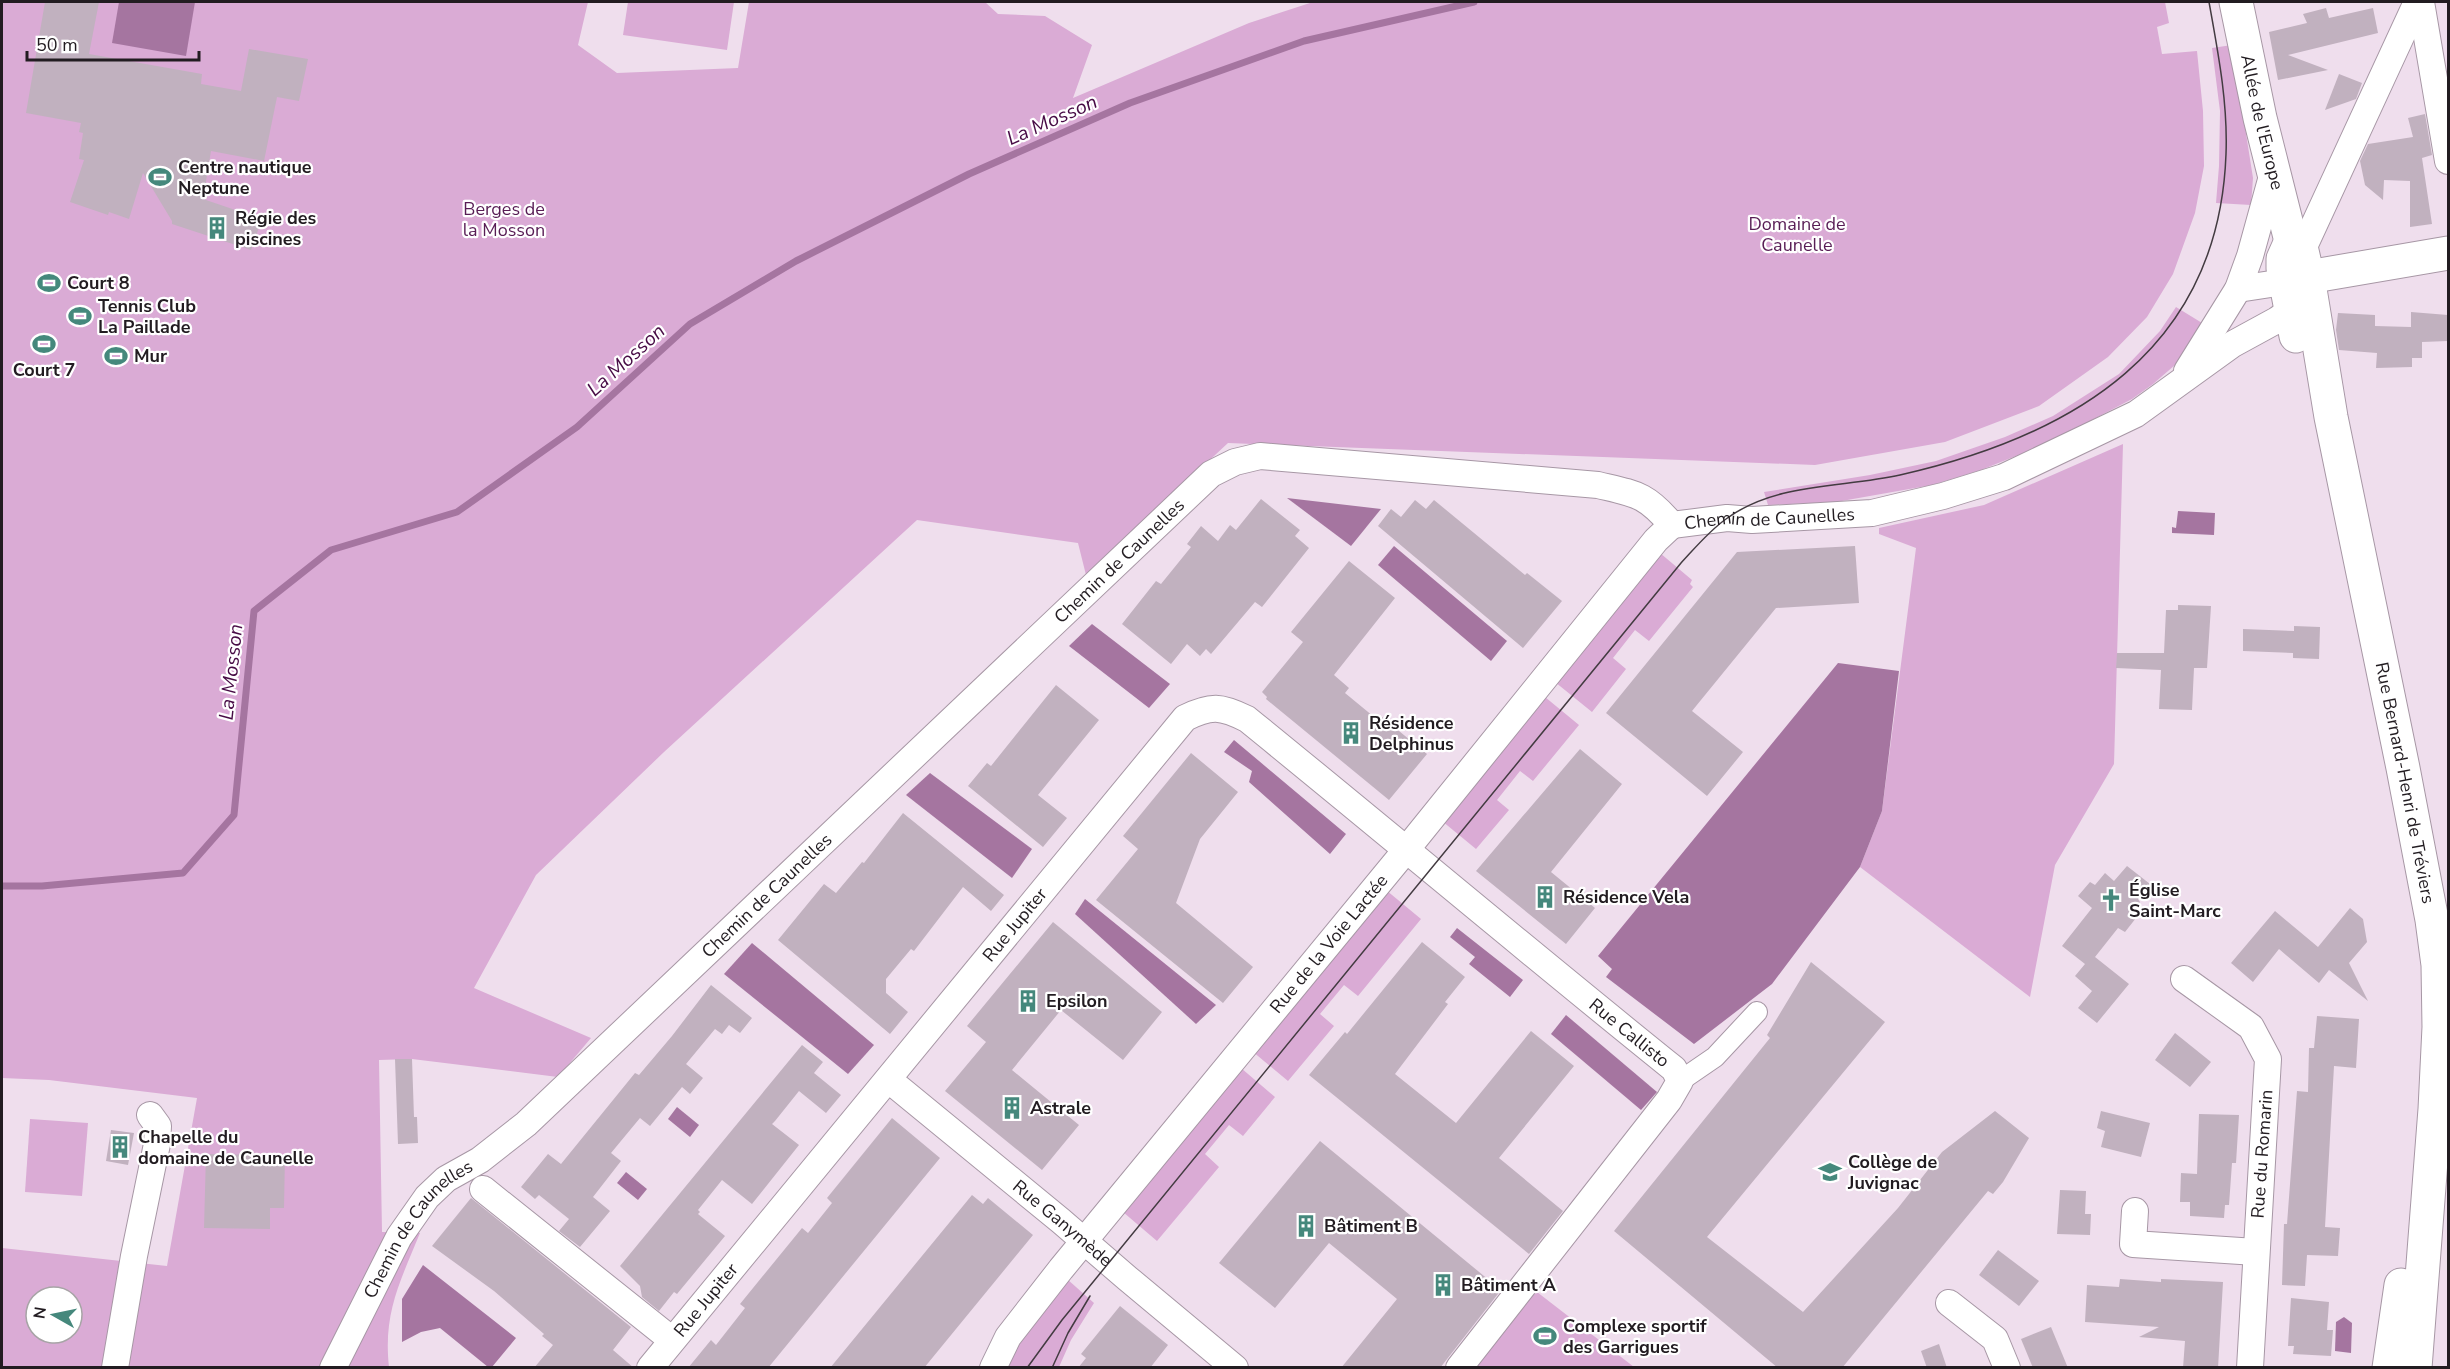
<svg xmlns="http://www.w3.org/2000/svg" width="2450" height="1369" font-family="'Nunito Sans',sans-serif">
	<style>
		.green { fill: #daabd5; fill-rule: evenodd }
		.water { fill: #a575a0 }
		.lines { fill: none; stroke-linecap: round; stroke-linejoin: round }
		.stream { stroke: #a575a0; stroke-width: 7 }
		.building { fill: #c1b1bf }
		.pedestrian-casing { stroke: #a797a5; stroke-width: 22 }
		.minor-casing { stroke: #a797a5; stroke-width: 28 }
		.tertiary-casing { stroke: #a797a5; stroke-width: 35 }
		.primary-casing { stroke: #a797a5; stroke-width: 35 }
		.pedestrian { stroke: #fff; stroke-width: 20 }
		.minor { stroke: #fff; stroke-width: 26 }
		.tertiary { stroke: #fff; stroke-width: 33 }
		.primary { stroke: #fff; stroke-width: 33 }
		.tram { stroke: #433b41; stroke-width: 1.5 }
		.labels { text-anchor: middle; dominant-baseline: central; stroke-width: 4.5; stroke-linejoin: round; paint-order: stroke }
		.street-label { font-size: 18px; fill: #221c21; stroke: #fff }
		.poi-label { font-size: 18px; font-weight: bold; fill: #221c21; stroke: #fff; text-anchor: start }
		.park-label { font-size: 18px; fill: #581d55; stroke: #fff }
		.water-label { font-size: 20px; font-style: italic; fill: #470b45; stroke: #fff }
	</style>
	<rect width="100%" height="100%" fill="#efdeed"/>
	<g class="green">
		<path d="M2,2H588L578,45L617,73L738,68L749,2H985L998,14L1045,16L1092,45L1073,98L1249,23L1313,2H2165L2169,23L2157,27L2162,54L2197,51L2203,111L2204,166L2195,213L2173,274L2147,317L2108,357L2039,406L1945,442L1815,465L1228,443L1086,575L1078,543L917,520L664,752L536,875L474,988L591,1038L558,1077L412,1059L379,1060L382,1232L420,1233C400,1282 383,1313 389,1367H2V1248L167,1266L197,1098L49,1080L2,1078ZM36,1297H72V1333H36Z"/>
		<path d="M628,2H734L727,50L623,35Z"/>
		<path d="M2232,45L2253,178L2251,205L2216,203L2219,166L2220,111L2212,48Z"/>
		<path d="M2176,307L2207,326L2175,365L2153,384L2132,399L2046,444L1981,470L1932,485L1836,502L1768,505L1764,492L1870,475L1936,461L2005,437L2053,416L2119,374L2160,331Z"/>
		<path d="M2123,444L2114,764L2055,865L2030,997L1860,867L1882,811L1916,548L1879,534V528L1984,505Z"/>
		<path d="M1660,553L1692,580L1690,584L1693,587L1649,641L1635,630L1613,658L1626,669L1592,712L1555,682Z"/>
		<path d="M1545,697L1579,725L1533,781L1520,771L1497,800L1509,810L1476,849L1442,821Z"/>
		<path d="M1386,890L1421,919L1358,996L1344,985L1320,1014L1334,1026L1288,1081L1252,1051Z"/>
		<path d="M1241,1068L1275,1097L1243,1136L1229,1125L1205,1154L1219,1167L1157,1241L1123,1212Z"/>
		<path d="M30,1119L88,1123L82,1196L25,1192Z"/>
		<path d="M1067,1279L1094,1303L1071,1340L1059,1367L1003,1368L1013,1345Z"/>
		<path d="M1537,1292L1634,1367L1472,1368L1521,1305Z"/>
	</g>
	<g class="water">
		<path d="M119,2H195L186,56L112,43Z"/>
		<path d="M1287,498L1381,509L1351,546Z"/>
		<path d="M2178,511L2215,513L2214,535L2172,533V527L2176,528Z"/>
		<path d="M1394,546L1507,641L1491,661L1378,565Z"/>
		<path d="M1092,624L1170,684L1149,708L1069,646Z"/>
		<path d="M1838,663L1899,671L1882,811L1860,867L1772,984L1694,1044L1606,977L1612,969L1598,956Z"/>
		<path d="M1234,740L1346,834L1330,854L1249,782L1252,771L1224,752Z"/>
		<path d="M930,773L1032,849L1012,878L906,795Z"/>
		<path d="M1085,899L1216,1005L1196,1024L1075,914Z"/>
		<path d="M1457,928L1523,980L1510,997L1469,964L1475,957L1450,937Z"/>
		<path d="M752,943L874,1045L848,1074L724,974Z"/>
		<path d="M1566,1015L1657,1092L1641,1110L1551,1034Z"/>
		<path d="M677,1107L699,1125L690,1137L668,1119Z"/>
		<path d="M626,1172L647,1189L638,1200L617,1183Z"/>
		<path d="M423,1265L516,1338L492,1367H488L440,1328L421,1332L402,1342V1299Z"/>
		<path d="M2344,1317L2352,1323L2351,1353L2335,1351L2336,1322Z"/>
	</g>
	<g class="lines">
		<path class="stream" d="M2,886H42L183,873L234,815L254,611L331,550L457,512L577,427L690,324L796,261L969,174L1130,103L1304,41L1474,2"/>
	</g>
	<g class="building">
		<path d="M45,2H99L89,54L202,74L201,84L241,91L249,49L308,59L299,101L277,97L264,161L211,151L203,199L262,219L251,250L172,224V221L143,173L129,219L109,212L108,215L70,202L84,160L79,159L83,133L79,132L81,123L26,113Z"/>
		<path d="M2326,8L2329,18L2373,8L2378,33L2288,55L2328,70L2278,80L2269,32L2307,23L2303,14Z"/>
		<path d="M2339,74L2362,83L2356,99L2325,110Z"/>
		<path d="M2425,114L2432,155L2422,158L2432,224L2410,227V181L2384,180L2383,200L2365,185L2360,161L2368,144L2413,137L2408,118Z"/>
		<path d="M2411,312L2448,315V341L2422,342V358H2412V367L2376,368L2377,353L2339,350L2336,330L2338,313L2375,315V326L2411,327Z"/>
		<path d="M1261,499L1300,530L1295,536L1309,548L1262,607L1255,602L1211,654L1206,649L1200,656L1187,644L1171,664L1122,624L1156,581L1161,584L1191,547L1187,544L1201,526L1218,541L1230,525L1236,530Z"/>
		<path d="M1415,500L1426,509L1434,500L1525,575L1527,573L1562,601L1523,648L1378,526L1391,509L1401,517Z"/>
		<path d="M1855,546L1859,603L1776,608L1692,711L1743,752L1707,796L1606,713L1737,552Z"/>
		<path d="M1349,561L1395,598L1334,675L1349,688L1345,693L1379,721L1382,717L1427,754L1389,800L1266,699L1267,697L1262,692L1303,642L1291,632Z"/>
		<path d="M2178,605L2211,606L2207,668H2194L2192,710L2159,709L2161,670L2116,668L2117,653H2164L2166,610H2178Z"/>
		<path d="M2294,626L2320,627L2319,659L2293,658V653L2243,651V629L2294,631Z"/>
		<path d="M1056,685L1099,720L1038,795L1067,818L1043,847L968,786L987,763L991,766Z"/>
		<path d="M1580,749L1622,784L1551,872L1595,908L1566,944L1476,871Z"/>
		<path d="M1191,753L1238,792L1200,839L1176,903L1253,967L1223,1003L1096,900L1138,849L1123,836Z"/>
		<path d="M903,813L1004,895L991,911L963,887L914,951L911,949L886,979V993L908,1012L890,1034L778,940L824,884L836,893L862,862L864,863Z"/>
		<path d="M2127,866L2150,884L2138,899L2140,902L2131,913L2136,918L2125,932L2118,928L2095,957L2129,984L2097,1023L2078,1008L2092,991L2075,976L2085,964L2062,946L2092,908L2078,896L2090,882L2095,885L2105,873L2114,881Z"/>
		<path d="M2350,908L2363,919L2367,942L2349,963L2368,1001L2329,970L2319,983L2279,949L2253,982L2231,963L2275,911L2318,947Z"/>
		<path d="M1053,922L1162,1012L1123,1060L1061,1010L1012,1070L1079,1125L1042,1170L945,1091L986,1042L967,1026Z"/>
		<path d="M1422,942L1465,977L1445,1002L1448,1004L1395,1074L1456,1123L1531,1031L1574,1066L1499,1158L1563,1211L1529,1254L1309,1075L1345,1032L1347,1034Z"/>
		<path d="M1811,962L1885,1022L1707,1237L1803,1312L1898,1208L1942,1152L1995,1111L2029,1138L2003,1182L1993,1194L1988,1191L1842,1368H1778L1614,1231L1770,1038L1767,1035Z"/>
		<path d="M711,985L752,1018L740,1033L729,1025L722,1034L715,1029L686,1064L703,1078L690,1094L682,1087L650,1126L640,1118L611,1153L621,1161L593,1197L610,1211L580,1247L559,1231L569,1219L539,1195L535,1199L521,1187L548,1154L561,1164L635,1073L639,1075L672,1036Z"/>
		<path d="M2317,1016L2359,1019L2356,1068L2334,1066L2325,1227L2340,1228L2338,1256L2307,1255L2305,1286L2282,1285L2284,1224H2287L2297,1091L2308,1092L2309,1048H2314Z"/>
		<path d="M2175,1033L2211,1062L2190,1087L2155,1060Z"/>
		<path d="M802,1045L823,1062L814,1073L841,1095L826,1113L799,1091L775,1121L772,1124L799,1145L752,1204L722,1180L698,1210L700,1212L698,1214L725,1236L677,1294L674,1292L659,1311L642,1297L640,1286L620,1266Z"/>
		<path d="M395,1059H412L414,1117H399H417L418,1143L398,1144Z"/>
		<path d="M2101,1111L2150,1123L2141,1157L2101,1147L2105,1131L2097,1128Z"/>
		<path d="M2199,1114L2239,1115L2236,1163H2232L2229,1205H2225L2224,1218L2190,1216V1202H2180L2181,1173L2197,1174Z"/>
		<path d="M892,1118L940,1158L768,1368H688L711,1340L716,1345L745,1308L740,1304L802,1228L808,1233L832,1203L827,1198Z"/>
		<path d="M111,1130L134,1133L128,1165L106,1161Z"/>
		<path d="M1320,1141L1501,1290L1440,1368H1341L1397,1299L1329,1243L1275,1308L1219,1263Z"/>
		<path d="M206,1154L285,1155L284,1208H270V1229L204,1228Z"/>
		<path d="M2060,1190L2086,1191L2085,1214H2091L2090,1235L2057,1234Z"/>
		<path d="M972,1195L983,1204L988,1198L1033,1235L924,1368H830Z"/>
		<path d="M471,1198L631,1327L613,1350L634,1368H534L553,1345L542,1336L544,1334L494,1291L432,1246Z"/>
		<path d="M1998,1250L2039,1281L2019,1306L1979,1275Z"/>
		<path d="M2120,1279L2161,1282V1279L2223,1282L2218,1368H2183L2185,1341L2139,1337L2159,1327L2085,1322L2087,1285L2119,1287Z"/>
		<path d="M2291,1298L2329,1302L2327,1330H2333L2331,1356L2293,1354L2294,1346H2288Z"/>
		<path d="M1120,1306L1168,1345L1150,1368H1078L1086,1358L1081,1354Z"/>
		<path d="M2051,1327L2068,1368H2033L2021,1339Z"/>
		<path d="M1939,1344L1947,1368H1927L1921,1351Z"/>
	</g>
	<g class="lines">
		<g class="pedestrian-casing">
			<path id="pedestrian" d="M1680,1081L1715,1057L1757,1012"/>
		</g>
		<g class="minor-casing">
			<g id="minor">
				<path d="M2421,2L2448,161"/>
				<path d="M2302,251L2417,2"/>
				<path d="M2238,289L2284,282"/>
				<path d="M2187,371L2238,289L2250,256L2274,169"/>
				<path id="s1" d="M1672,525L1727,518L1752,520L1872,513L1943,496L2004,477L2136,414L2233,344L2277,320L2291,310"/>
				<path d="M2184,979L2251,1027L2268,1059L2250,1368"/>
				<path id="s2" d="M889,1080L1061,1221L1127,1278L1235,1368"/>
				<path d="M483,1189L672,1340"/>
				<path d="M2135,1211L2133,1244L2256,1252"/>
				<path d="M1949,1303L1995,1339L2007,1368"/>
				<path d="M115,1368L134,1256L157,1144L158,1126L150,1115"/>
				<path id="s3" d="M333,1368L399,1237L427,1197L446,1179L480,1160L526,1124L1211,474L1235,462L1260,456L1598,485C1636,494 1646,494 1672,525"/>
				<path id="s4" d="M650,1368L1185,718C1211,705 1221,706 1247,719C1390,835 1531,954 1674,1069L1680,1081L1669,1100L1459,1368"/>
				<path id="s5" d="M993,1368L1008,1337L1061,1269L1406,850L1656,540L1672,525"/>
			</g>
		</g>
		<g class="tertiary-casing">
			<path id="tertiary" d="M2308,277L2448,253"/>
		</g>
		<g class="primary-casing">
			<g id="primary">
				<path id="s6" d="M2236,2L2260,118L2291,241L2302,251L2308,277L2331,417L2403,768L2432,920L2438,965L2439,1027L2435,1109L2415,1368"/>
				<path d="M2291,241L2283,259V268L2296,336"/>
				<path d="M2389,1368L2401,1285"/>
			</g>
		</g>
		<use href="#pedestrian" class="pedestrian"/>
		<use href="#minor" class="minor"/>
		<use href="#tertiary" class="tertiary"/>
		<use href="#primary" class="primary"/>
		<g class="tram">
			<path d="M1027,1368L1062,1320L1681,563C1695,548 1709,531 1726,519C1776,482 1842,488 1900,475C2073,436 2219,350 2226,154C2228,103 2218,52 2209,2"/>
			<path d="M1052,1368L1068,1333L1090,1296"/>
		</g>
	</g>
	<defs>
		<g id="stadium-bare" transform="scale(1.8)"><path d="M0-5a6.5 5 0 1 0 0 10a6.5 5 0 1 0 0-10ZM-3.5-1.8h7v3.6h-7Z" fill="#45887c" stroke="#fff" stroke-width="2.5" paint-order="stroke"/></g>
		<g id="building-bare" transform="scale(1.8)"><path d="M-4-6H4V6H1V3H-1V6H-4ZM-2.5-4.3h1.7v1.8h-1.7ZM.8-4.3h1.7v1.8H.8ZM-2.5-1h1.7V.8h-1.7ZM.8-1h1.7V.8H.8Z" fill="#45887c" stroke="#fff" stroke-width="2.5" paint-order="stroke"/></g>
		<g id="church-bare" transform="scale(1.8)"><path d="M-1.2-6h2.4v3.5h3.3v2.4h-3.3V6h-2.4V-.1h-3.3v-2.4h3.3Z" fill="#45887c" stroke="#fff" stroke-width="2.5" paint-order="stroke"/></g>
		<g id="school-bare" transform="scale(1.8)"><path d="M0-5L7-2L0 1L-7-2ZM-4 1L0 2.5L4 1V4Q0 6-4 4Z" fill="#45887c" stroke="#fff" stroke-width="2.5" paint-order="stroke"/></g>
	</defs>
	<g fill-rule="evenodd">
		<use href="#stadium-bare" x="160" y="177"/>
		<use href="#building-bare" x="217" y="228"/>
		<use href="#stadium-bare" x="49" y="283"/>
		<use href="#stadium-bare" x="80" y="316"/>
		<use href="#stadium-bare" x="44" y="344"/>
		<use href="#stadium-bare" x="116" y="356"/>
		<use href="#building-bare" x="1351" y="733"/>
		<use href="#building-bare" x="1545" y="897"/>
		<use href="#church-bare" x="2111" y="900"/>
		<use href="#building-bare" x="1028" y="1001"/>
		<use href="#building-bare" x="1012" y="1108"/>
		<use href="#building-bare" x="120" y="1147"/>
		<use href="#school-bare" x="1830" y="1172"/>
		<use href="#building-bare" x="1306" y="1226"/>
		<use href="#building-bare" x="1443" y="1285"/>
		<use href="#stadium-bare" x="1545" y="1336"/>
	</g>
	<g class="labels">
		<g class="street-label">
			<text stroke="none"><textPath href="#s6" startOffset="123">Allée de l'Europe</textPath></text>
			<text stroke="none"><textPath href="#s1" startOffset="98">Chemin de Caunelles</textPath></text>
			<text stroke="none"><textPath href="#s3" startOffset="1137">Chemin de Caunelles</textPath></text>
			<text stroke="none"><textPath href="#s6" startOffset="802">Rue Bernard-Henri de Tréviers</textPath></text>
			<text stroke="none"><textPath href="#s3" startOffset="651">Chemin de Caunelles</textPath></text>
			<text stroke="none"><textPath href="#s4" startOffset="574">Rue Jupiter</textPath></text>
			<text stroke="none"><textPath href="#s5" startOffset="542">Rue de la Voie Lactée</textPath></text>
			<text stroke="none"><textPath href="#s4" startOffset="1402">Rue Callisto</textPath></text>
			<text transform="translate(2262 1154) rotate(-86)">Rue du Romarin</text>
			<text stroke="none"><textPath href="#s2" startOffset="225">Rue Ganymède</textPath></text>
			<text stroke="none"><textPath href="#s3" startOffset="165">Chemin de Caunelles</textPath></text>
			<text stroke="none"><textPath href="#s4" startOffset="88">Rue Jupiter</textPath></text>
		</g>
		<g class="poi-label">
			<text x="178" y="167">Centre nautique<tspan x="178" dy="21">Neptune</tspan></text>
			<text x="235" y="218">Régie des<tspan x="235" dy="21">piscines</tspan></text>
			<text x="67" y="283">Court 8</text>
			<text x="98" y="306">Tennis Club<tspan x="98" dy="21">La Paillade</tspan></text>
			<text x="134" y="356">Mur</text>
			<text x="44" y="370" text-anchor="middle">Court 7</text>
			<text x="1369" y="723">Résidence<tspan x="1369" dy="21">Delphinus</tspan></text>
			<text x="2129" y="890">Église<tspan x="2129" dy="21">Saint-Marc</tspan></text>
			<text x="1563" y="897">Résidence Vela</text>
			<text x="1046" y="1001">Epsilon</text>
			<text x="1030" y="1108">Astrale</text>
			<text x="138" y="1137">Chapelle du<tspan x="138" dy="21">domaine de Caunelle</tspan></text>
			<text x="1848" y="1162">Collège de<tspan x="1848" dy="21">Juvignac</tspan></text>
			<text x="1324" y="1226">Bâtiment B</text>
			<text x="1461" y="1285">Bâtiment A</text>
			<text x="1563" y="1326">Complexe sportif<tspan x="1563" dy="21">des Garrigues</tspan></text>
		</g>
		<g class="park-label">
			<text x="504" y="209">Berges de<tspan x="504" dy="21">la Mosson</tspan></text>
			<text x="1797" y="224">Domaine de<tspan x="1797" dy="21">Caunelle</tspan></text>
		</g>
		<g class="water-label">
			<text transform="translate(1052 120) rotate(-24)">La Mosson</text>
			<text transform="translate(626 360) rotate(-42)">La Mosson</text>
			<text transform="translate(231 672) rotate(-84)">La Mosson</text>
		</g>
	</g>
	<rect width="2450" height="1369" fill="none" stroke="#221c21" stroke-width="6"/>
	<g transform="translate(54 1315) rotate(279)"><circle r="28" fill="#ffffff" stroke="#a7a4a6" stroke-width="1.5"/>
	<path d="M0-4.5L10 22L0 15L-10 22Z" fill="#45887c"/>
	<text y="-9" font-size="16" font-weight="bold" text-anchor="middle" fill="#221c21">N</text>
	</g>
	<path d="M27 51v9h172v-9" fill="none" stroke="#221c21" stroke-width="3"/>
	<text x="36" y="51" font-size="18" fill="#221c21" stroke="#ffffff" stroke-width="4.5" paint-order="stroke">50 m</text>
</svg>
